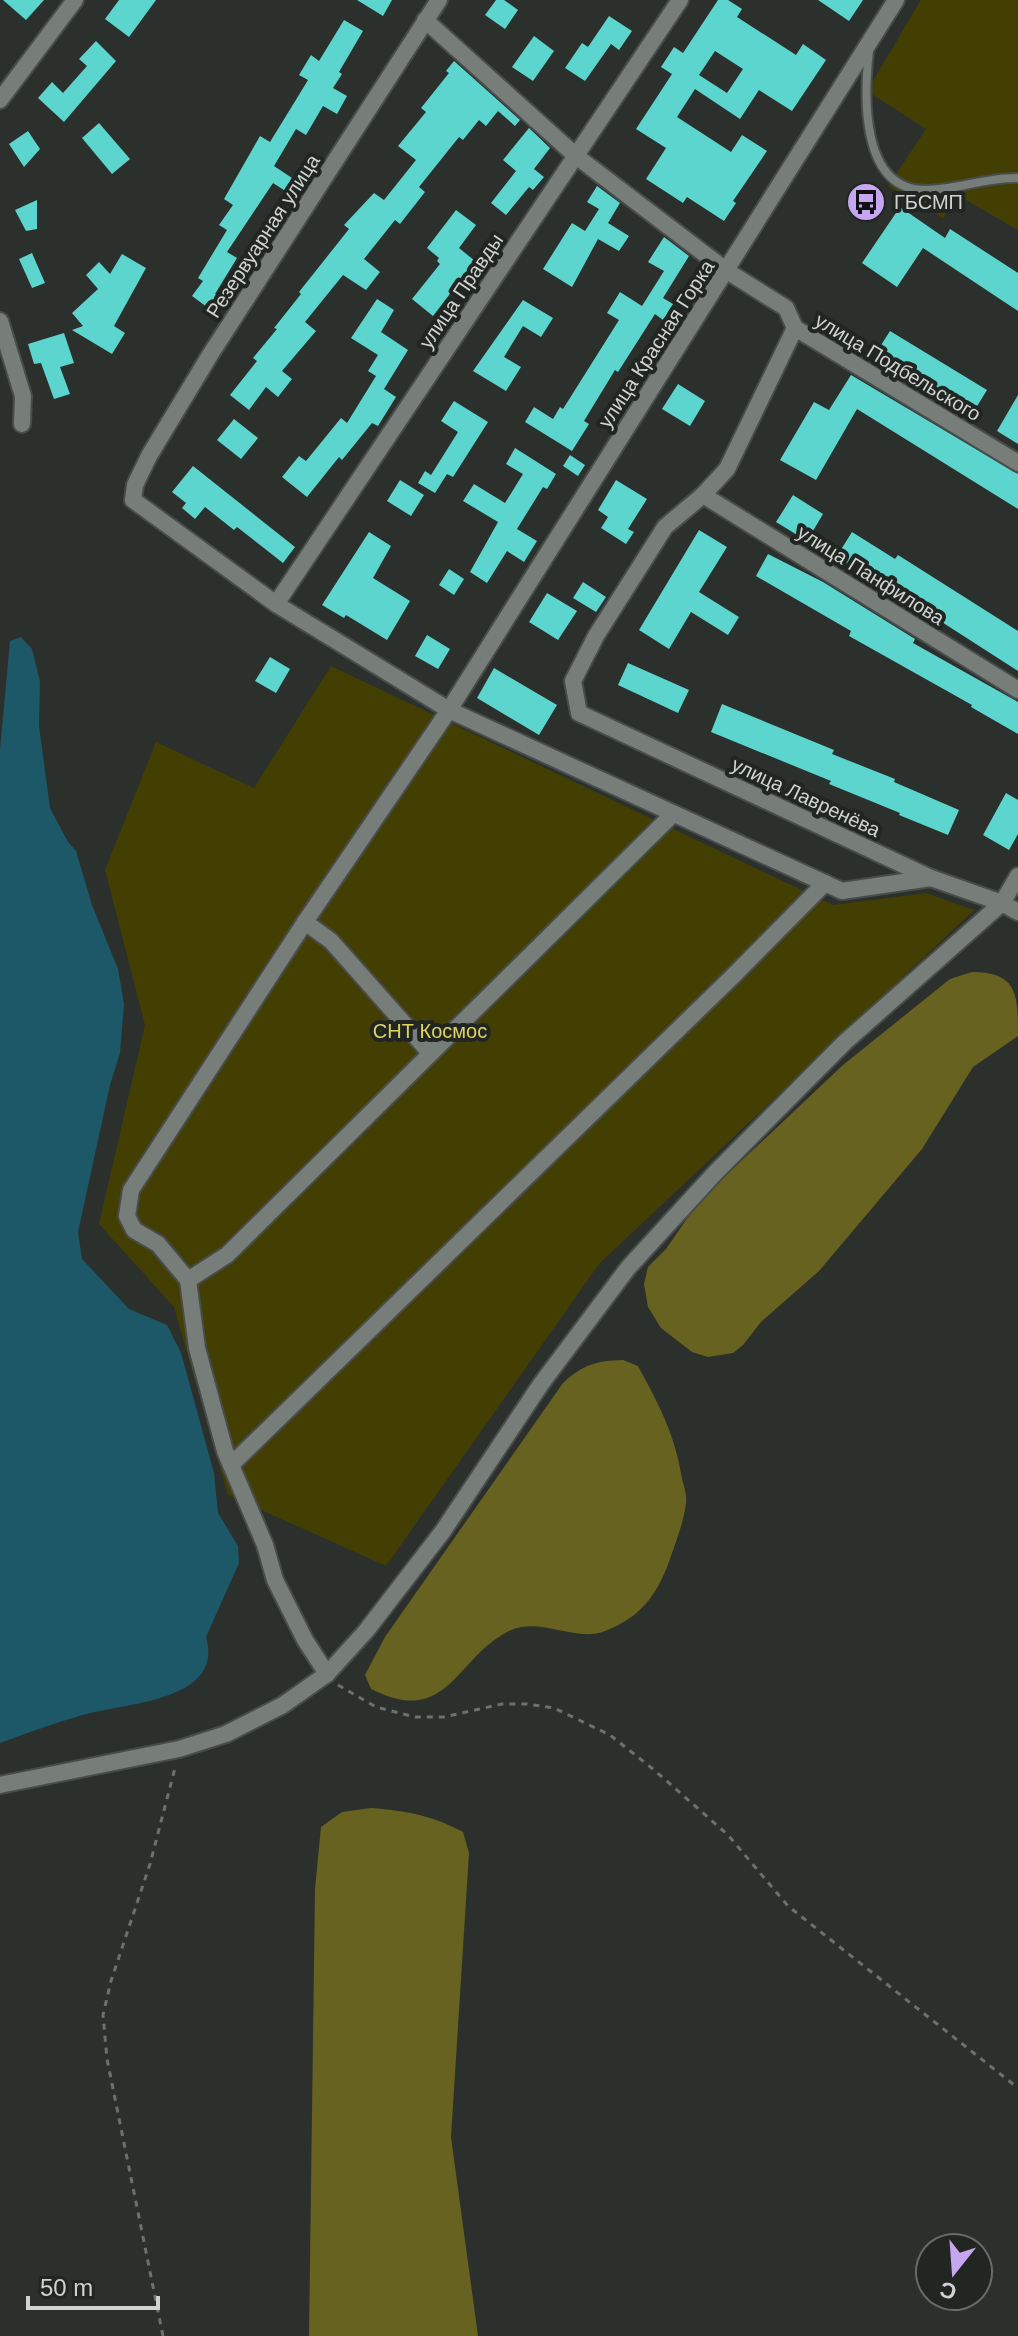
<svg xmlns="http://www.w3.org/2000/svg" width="1018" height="2336" font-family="Arial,sans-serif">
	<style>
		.green { fill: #433f03 }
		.forest { fill: #676220 }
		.water { fill: #1c5867 }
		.building { fill: #5bd5ce; fill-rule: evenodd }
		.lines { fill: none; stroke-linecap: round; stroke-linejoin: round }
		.service-casing { stroke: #484c4a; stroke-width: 12 }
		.minor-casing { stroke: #484c4a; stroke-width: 20 }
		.path { stroke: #6c706e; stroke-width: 3; stroke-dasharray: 6 6; stroke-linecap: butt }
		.service { stroke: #777d79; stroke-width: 8 }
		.minor { stroke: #777d79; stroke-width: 16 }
		.labels { text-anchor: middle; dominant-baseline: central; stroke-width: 8; stroke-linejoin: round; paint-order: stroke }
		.poi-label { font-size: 20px; fill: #cfd3d1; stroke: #212623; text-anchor: start }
		.street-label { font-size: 20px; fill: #cfd3d1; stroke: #212623 }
		.park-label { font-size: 20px; fill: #ddd45f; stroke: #212623 }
	</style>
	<rect width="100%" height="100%" fill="#2b302d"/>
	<g class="green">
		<path d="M921,0H1018V230L959,196L943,218L888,186L926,129L867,91Z"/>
		<path d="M331,666L833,905L926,893L974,910L599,1264L386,1566L228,1495L174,1307L99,1224L145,1025L105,870L156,742L254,788Z"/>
	</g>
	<g class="forest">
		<path d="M972,972C1018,972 1018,995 1018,1036L973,1067L922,1149L819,1271L761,1322L743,1345L733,1353L708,1357L692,1352L661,1328L648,1307L644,1284L648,1267L666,1249L699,1201L843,1065L950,979Z"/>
		<path d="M623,1360L638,1366C659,1405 675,1434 682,1479C684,1486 687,1495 686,1503C684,1522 675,1544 669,1562C656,1596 641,1617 605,1631C575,1643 540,1616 509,1631C455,1658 448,1728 371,1689L365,1675L385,1637L563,1383C584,1364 596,1361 623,1360Z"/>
		<path d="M371,1808C407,1811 431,1815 463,1832L469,1853L451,2137L478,2336H309L315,1889L321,1827L342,1812Z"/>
	</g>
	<path class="water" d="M21,637L32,649L40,681L39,726L50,808L68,842L76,851L92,905L118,969L124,1004L120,1053L110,1085L78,1232L82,1259L129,1309L167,1325L181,1353L214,1473L218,1513L238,1546L239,1563L206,1637C225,1702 123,1703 83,1715C55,1723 27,1733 0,1743V749L10,641Z"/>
	<g class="building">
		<path d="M3,0H44L26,20Z"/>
		<path d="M119,0H156L129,37L105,19Z"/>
		<path d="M357,0H392L383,16Z"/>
		<path d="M496,0H504L518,10L505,29L485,15Z"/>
		<path d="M718,0H728L742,9L737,17L796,55L803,44L826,60L792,111L759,90L740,119L695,89L677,117L731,152L742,135L767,151L733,201L736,203L724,221L687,197L683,203L646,179L666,148L636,129L672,74L661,67L674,47L683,53ZM715,51L743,69L727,93L699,75Z"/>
		<path d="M818,0H863L849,21Z"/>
		<path d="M609,16L632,31L619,50L611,44L585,81L565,68L582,43L588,47Z"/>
		<path d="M344,20L363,31L339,72L342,74L333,88L347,96L337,114L323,106L306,135L296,129L274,166L295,180L287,192L273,183L227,252L237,258L215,294L221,298L211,310L192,296L203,281L198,278L227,230L219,225L233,205L224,199L260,136L270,142L294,103L308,80L299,75L311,55L319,61Z"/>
		<path d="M534,36L554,51L533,81L512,67Z"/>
		<path d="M96,41L116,61L64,122L38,98L52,82L63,93L87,66L79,59Z"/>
		<path d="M454,61L520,120L515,126L498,111L486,126L479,120L463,140L459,137L419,187L425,192L400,224L395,220L364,259L380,272L366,290L343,275L305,322L316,331L282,371L292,379L278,397L266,387L249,410L230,395L257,361L253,358L277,329L274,328L301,294L299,292L349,229L344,225L374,193L384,200L416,160L398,146L426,112L421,108L449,73L446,71Z"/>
		<path d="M99,123L130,159L112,174L82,138Z"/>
		<path d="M529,128L550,148L534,169L544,177L533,190L529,187L506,215L491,203L516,171L503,160Z"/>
		<path d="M28,131L40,149L24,167L9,144Z"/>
		<path d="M597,186L620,203L608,223L629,236L619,251L598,239L572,287L543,269L572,223L585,231L599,209L587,202Z"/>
		<path d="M37,200V229L26,231L15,210Z"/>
		<path d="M900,207L945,238L950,229L1018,273V311L923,248L897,287L862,263Z"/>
		<path d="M456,210L476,225L459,248L475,261L433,316L412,299L440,264L437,261L439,258L427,248Z"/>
		<path d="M664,237L689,256L663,298L673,304L663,320L655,314L618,372L615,370L584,421L589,424L572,451L525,422L534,407L553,419L560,407L563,409L619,320L607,313L620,292L642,306L664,271L648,262Z"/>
		<path d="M32,253L45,283L32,288L19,259Z"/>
		<path d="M122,254L146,268L114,326L125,333L112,354L72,330L83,326L72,313L98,289L86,275L99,262L110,274Z"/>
		<path d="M377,299L394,310L381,332L408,350L384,389L396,397L378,426L372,423L342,460L339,457L307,497L282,477L299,456L306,461L341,418L347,423L376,376L368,371L378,355L351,338Z"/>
		<path d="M523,300L553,318L541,337L523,326L504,357L521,367L506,391L473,371Z"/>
		<path d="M890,331L987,390L971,416L946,402L944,405L871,361Z"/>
		<path d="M64,333L74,363L60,367L70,394L54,399L41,363L34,364L28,344Z"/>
		<path d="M851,375L1018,474V509L857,409L816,480L780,460L814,402L829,410Z"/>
		<path d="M678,384L705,401L690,426L662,409Z"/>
		<path d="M1018,395V444L997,431Z"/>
		<path d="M454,401L488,422L453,477L447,474L435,493L418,483L425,471L431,475L458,432L441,421Z"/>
		<path d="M234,419L258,438L241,459L217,440Z"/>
		<path d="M515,448L556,474L547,489L543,487L517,529L537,541L524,562L507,551L487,583L470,572L498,522L463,501L474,484L505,503L523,474L506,464Z"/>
		<path d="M570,455L585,465L578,476L563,466Z"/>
		<path d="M193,466L295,547L283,563L237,527L234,530L205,507L195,519L182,508L186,503L172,492Z"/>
		<path d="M400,480L424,495L411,516L387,501Z"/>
		<path d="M616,480L647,499L628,529L634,532L626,544L601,528L608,517L598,510Z"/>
		<path d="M793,495L823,514L807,541L776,522Z"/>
		<path d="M699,530L727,547L699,592L739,617L728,635L691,612L669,649L639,630Z"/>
		<path d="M369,532L391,546L373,578L410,601L387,640L346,615L344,618L322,605Z"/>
		<path d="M852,532L895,559L898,555L1018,631V671L864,572L862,576L835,559Z"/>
		<path d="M768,554L823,582L915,639L913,643L1018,702V734L971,707L972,705L849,636L851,631L756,576Z"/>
		<path d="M449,569L464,579L454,595L439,585Z"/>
		<path d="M583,582L606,597L596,612L573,598Z"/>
		<path d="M547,593L577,611L558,640L529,622Z"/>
		<path d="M427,635L450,649L438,669L415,656Z"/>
		<path d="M270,657L290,669L276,693L255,681Z"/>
		<path d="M628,663L689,690L678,713L618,685Z"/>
		<path d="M494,668L557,705L539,735L477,698Z"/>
		<path d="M722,704L834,750L832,754L895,779L894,782L959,810L948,835L899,815L900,813L829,784L831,781L711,732Z"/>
		<path d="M1006,793L1018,800V834L1009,850L983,835Z"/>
	</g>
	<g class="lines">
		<g class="service-casing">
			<path id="service" d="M869,51C864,94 860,190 925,190C956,190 987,177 1018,178"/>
		</g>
		<g class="minor-casing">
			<g id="minor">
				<path d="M439,0L210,355L149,456L135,485L133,500L276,604L449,710L842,891L931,878"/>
				<path d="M425,20L576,156L727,271L786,308L795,328L1018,463"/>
				<path d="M0,100L75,0"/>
				<path d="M0,321L23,396L22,424"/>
				<path d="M795,328L727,469L703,495L665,527L596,636L573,681L579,713L931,878L1002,903L1018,912"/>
				<path d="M703,495L1018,690"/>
				<path d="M276,604L680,0"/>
				<path d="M305,922L331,941L430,1053"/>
				<path d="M188,1280L227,1255L673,814"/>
				<path d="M231,1465L733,976L825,883"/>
				<path d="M327,1674L305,1640L275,1580L265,1545L225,1451L197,1348L188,1280L158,1244L134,1230L127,1216L131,1190L305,922L449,710L896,0"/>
				<path d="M0,1785L179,1749L226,1734L283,1705L327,1674L366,1631L443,1531L541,1384L628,1268L715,1173L845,1042L1002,903L1018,876"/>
			</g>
		</g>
		<g class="path">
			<path d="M338,1685L376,1707L415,1717H444L502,1704H527L554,1708L610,1735L653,1769L728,1835L788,1906L1018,2088"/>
			<path d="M163,2336L107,2059L103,2015L111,1981L150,1864L175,1768"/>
		</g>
		<use href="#service" class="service"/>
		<use href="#minor" class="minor"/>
	</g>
	<defs>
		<g id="bus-disc" transform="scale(2)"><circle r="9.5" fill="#c6a6f0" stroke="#212623"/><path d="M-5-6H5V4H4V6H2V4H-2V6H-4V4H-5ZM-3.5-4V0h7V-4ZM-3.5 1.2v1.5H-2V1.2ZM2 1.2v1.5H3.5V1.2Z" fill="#111"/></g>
	</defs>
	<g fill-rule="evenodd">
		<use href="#bus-disc" x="866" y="202"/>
	</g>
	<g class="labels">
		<g class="poi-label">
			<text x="894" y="202">ГБСМП</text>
		</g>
		<g class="street-label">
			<text transform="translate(263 236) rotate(-57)">Резервуарная улица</text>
			<text transform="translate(461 291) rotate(-56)">улица Правды</text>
			<text transform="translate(656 344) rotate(-57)">улица Красная Горка</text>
			<text transform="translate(898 367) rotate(31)">улица Подбельского</text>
			<text transform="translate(871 575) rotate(32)">улица Панфилова</text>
			<text transform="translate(806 797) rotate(25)">улица Лавренёва</text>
		</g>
		<g class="park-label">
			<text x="430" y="1031">СНТ Космос</text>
		</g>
	</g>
	<g transform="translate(954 2272) rotate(197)"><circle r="38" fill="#212623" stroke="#676b69" stroke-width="2"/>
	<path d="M0-6L14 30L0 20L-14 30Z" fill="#c6a6f0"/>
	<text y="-12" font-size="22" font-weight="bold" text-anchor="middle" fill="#cfd3d1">С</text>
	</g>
	<path d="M28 2296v12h130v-12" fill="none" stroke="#cfd3d1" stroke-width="4"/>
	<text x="40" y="2296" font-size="24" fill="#cfd3d1" stroke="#212623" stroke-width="6" paint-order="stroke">50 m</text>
</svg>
